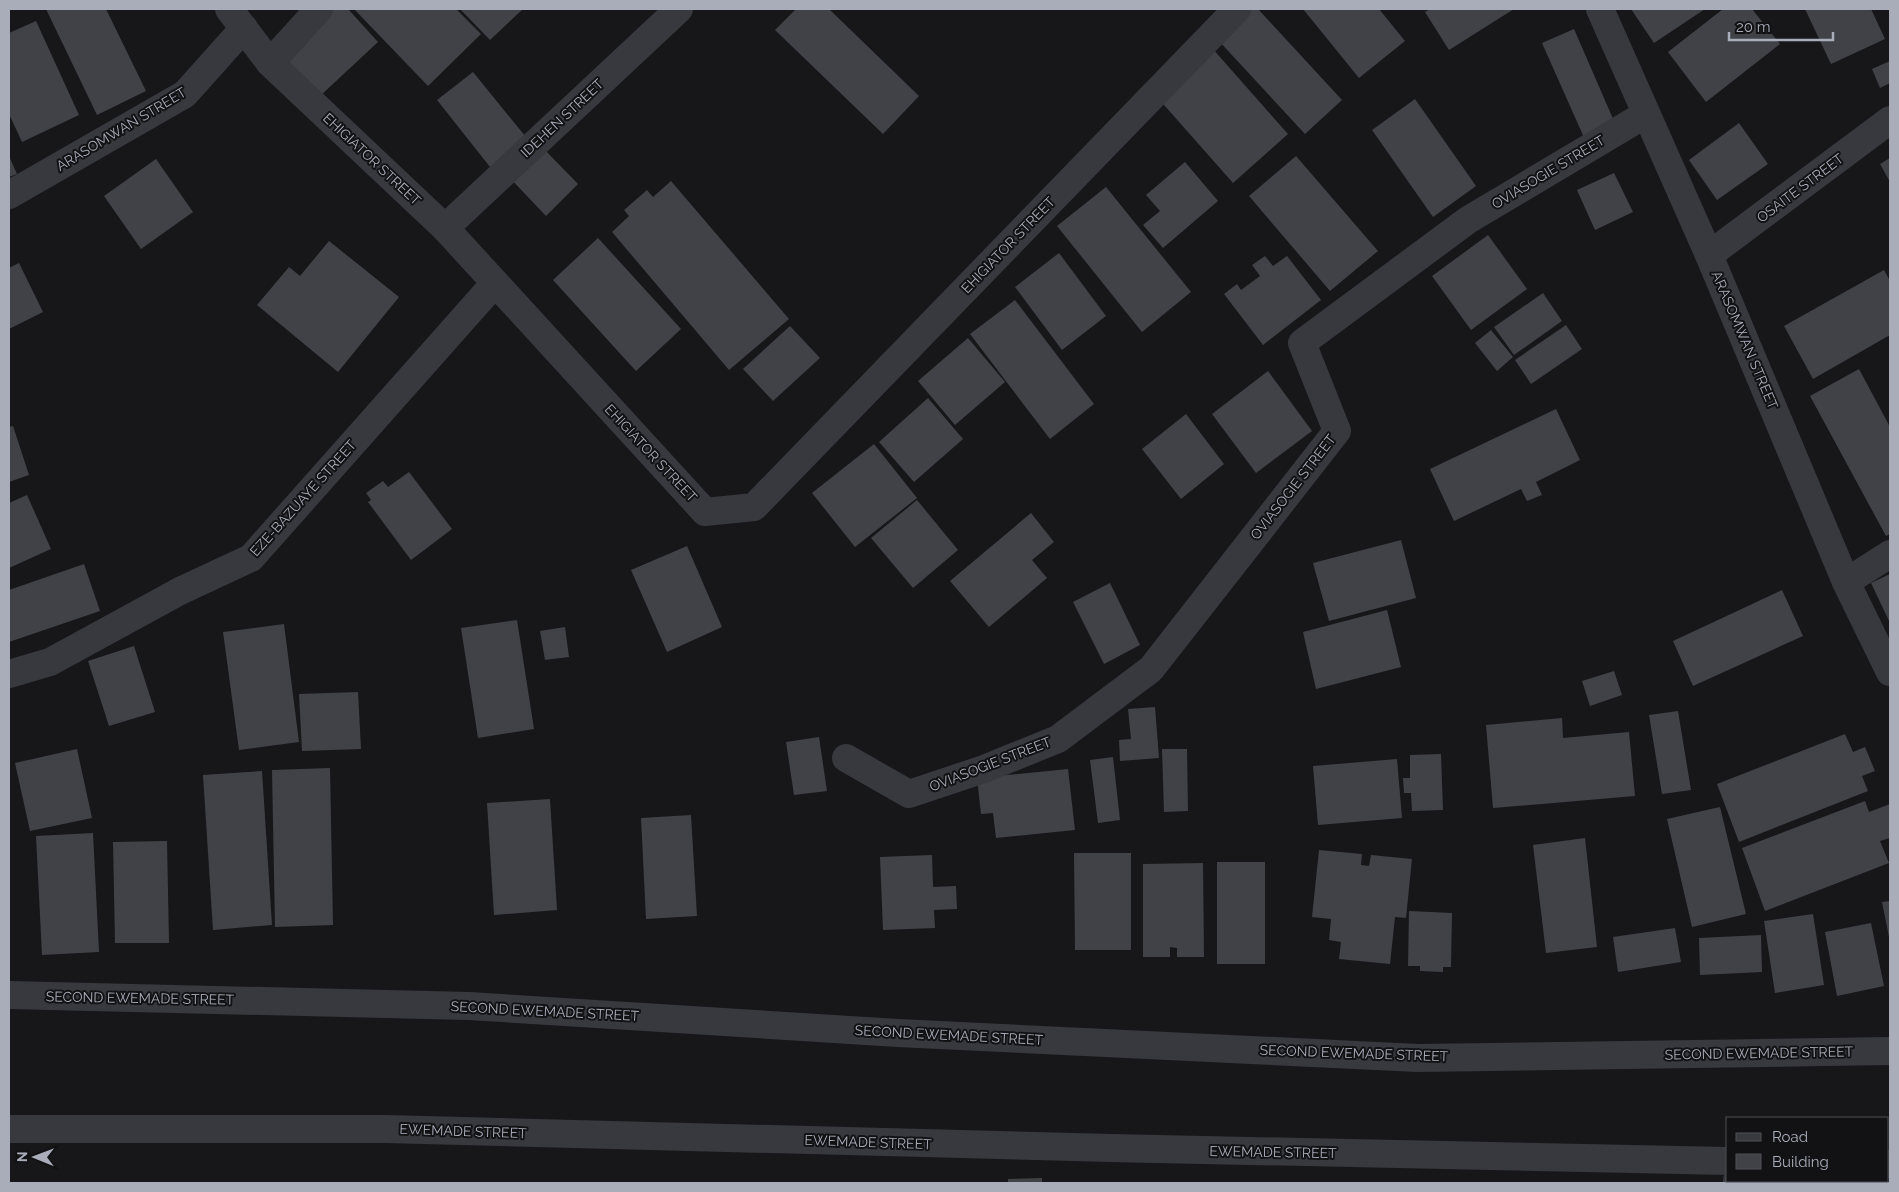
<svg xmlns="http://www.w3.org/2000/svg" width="1899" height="1192" font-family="Raleway,sans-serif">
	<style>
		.building { fill: #414247 }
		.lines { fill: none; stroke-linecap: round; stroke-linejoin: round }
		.minor { stroke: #38393f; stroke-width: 28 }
		.labels { text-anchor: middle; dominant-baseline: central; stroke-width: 4; stroke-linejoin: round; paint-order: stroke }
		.street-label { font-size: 14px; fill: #a9adba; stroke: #121215 }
	</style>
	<rect width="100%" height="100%" fill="#17171a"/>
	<g class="building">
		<path d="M46,9H106L146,91L97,115Z"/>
		<path d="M329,9H348L378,42L320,96L281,53Z"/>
		<path d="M354,9H456L481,34L428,86Z"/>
		<path d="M460,9H523L490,40Z"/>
		<path d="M796,9H829L919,96L883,134L775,30Z"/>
		<path d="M1251,9H1258L1342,100L1305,134L1218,40Z"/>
		<path d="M1303,9H1379L1405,41L1359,78Z"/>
		<path d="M1430,9H1514L1449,50L1425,12Z"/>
		<path d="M1631,9H1705L1654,43Z"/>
		<path d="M1723,9H1752L1780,44L1706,102L1668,52Z"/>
		<path d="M1805,9H1871L1885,39L1831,64Z"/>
		<path d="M36,21L79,115L22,142L9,114V33Z"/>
		<path d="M1574,29L1617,128L1586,142L1542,43Z"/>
		<path d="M1212,48L1288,134L1233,183L1157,97Z"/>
		<path d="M1890,61V83L1880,88L1872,69Z"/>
		<path d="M473,72L530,142L494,172L437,100Z"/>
		<path d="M1415,99L1476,186L1433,217L1372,130Z"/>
		<path d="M1739,123L1768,164L1717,200L1689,160Z"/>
		<path d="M540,145L578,184L546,216L508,176Z"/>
		<path d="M9,156L17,174L9,177Z"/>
		<path d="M1296,156L1378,251L1330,291L1249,196Z"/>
		<path d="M1890,158V182L1880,164Z"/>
		<path d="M156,159L193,212L141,249L104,196Z"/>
		<path d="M1185,162L1218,201L1163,248L1143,225L1160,211L1146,195Z"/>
		<path d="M1614,173L1633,212L1595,230L1577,190Z"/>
		<path d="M671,181L789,319L729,370L612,232L629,216L624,210L647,190L653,197Z"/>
		<path d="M1106,187L1191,292L1142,332L1057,226Z"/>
		<path d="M1488,235L1527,289L1471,330L1432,276Z"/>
		<path d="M598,238L681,329L636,371L553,280Z"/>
		<path d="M329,241L399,297L338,372L257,305L289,267L300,276Z"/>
		<path d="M1059,253L1106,316L1062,350L1015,287Z"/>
		<path d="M1265,256L1273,266L1287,256L1321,300L1263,345L1224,294L1237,284L1241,290L1260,276L1252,265Z"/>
		<path d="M19,263L43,312L9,329V268Z"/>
		<path d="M1884,270L1890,281V335L1813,379L1784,326Z"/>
		<path d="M1543,293L1562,321L1514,355L1494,327Z"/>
		<path d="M1015,300L1094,404L1050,439L970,334Z"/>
		<path d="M1566,325L1582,349L1531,384L1515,360Z"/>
		<path d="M790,326L820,358L773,401L743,369Z"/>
		<path d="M1491,330L1513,357L1497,371L1475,343Z"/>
		<path d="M968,338L1005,382L955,425L918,381Z"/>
		<path d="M1859,369L1890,427V534L1886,536L1810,396Z"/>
		<path d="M1268,371L1312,431L1256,473L1212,414Z"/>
		<path d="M928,398L963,439L914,482L879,442Z"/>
		<path d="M1556,409L1580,460L1536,482L1542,495L1527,501L1521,489L1454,521L1430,469Z"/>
		<path d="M1186,414L1224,464L1181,499L1142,449Z"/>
		<path d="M13,426L29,475L9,482V427Z"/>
		<path d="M874,444L917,498L855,547L812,493Z"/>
		<path d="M409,472L452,529L411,560L368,502L371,500L366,493L383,481L388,487Z"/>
		<path d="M27,495L51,549L9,568V503Z"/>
		<path d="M917,500L958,550L913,588L871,538Z"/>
		<path d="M1031,513L1054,542L1032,560L1047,578L989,627L950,581Z"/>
		<path d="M1401,540L1416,598L1329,621L1313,563Z"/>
		<path d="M687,546L722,627L667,652L631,570Z"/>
		<path d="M84,564L100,611L9,642V590Z"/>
		<path d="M1890,574V623L1871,583Z"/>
		<path d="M1110,583L1140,645L1104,664L1073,602Z"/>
		<path d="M1782,590L1803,636L1693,686L1673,641Z"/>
		<path d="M1387,610L1401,667L1316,689L1303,632Z"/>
		<path d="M517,620L534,729L478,738L461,628Z"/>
		<path d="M284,624L299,742L239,750L223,632Z"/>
		<path d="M565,627L569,657L545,660L540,631Z"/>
		<path d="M134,646L155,712L109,726L88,661Z"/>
		<path d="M1614,671L1622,695L1590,706L1582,681Z"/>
		<path d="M358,692L361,749L302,751L299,694Z"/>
		<path d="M1155,707L1159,758L1120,761L1119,740L1131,739L1128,709Z"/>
		<path d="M1678,711L1691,790L1662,794L1649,715Z"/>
		<path d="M1562,718L1563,738L1629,732L1635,796L1493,808L1486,725Z"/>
		<path d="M1845,734L1853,752L1865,747L1875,771L1862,776L1868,791L1739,842L1717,784Z"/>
		<path d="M819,737L827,791L794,795L786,742Z"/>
		<path d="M77,749L92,818L30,831L15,763Z"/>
		<path d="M1162,749H1187L1188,811L1164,812Z"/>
		<path d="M1441,754L1443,810L1412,811L1411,793H1404L1403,778H1410V755Z"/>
		<path d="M1113,757L1120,820L1098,823L1090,760Z"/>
		<path d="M1397,759L1402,818L1318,825L1313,766Z"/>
		<path d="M330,768L333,925L275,927L272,770Z"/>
		<path d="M1068,769L1075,830L996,838L993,813L981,814L977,778Z"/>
		<path d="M262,771L272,925L213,930L203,775Z"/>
		<path d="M550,799L557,910L494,915L487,803Z"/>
		<path d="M1865,801L1869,812L1890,804V838L1880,841L1889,863L1765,911L1742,848Z"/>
		<path d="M1720,807L1746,914L1692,927L1667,819Z"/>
		<path d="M691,815L697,916L646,919L641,818Z"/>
		<path d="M93,833L99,952L42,955L36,836Z"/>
		<path d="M1585,838L1597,947L1546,953L1533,845Z"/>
		<path d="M167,841L169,943H115L113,842Z"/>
		<path d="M1319,850L1362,854L1361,865L1369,866L1371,855L1412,859L1406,918L1395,917L1390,964L1339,959L1341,942L1329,940L1331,919L1312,917Z"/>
		<path d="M1074,853H1131V950H1075Z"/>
		<path d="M932,855L933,887L956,886L957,909L934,910L935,928L883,930L880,857Z"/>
		<rect x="1217" y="862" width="48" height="102"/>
		<path d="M1203,863L1204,957H1177V948L1170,947V957H1143V864Z"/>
		<path d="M1890,901V937H1889L1882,902Z"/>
		<path d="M1409,911L1452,913L1451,967H1443V972L1420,971V966H1408Z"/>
		<path d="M1813,914L1824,985L1775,993L1764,921Z"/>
		<path d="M1871,923L1884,986L1837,996L1825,932Z"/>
		<path d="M1675,928L1681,962L1618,972L1613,937Z"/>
		<path d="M1761,935L1762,972L1700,975L1699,938Z"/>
		<path d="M1042,1178V1183H1008V1179Z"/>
	</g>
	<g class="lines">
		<g class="minor">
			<path d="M229,9L270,63L445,228L705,512L754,507L1237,9"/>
			<path d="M1600,9L1709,255L1846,582L1890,672"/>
			<path d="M270,63L319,9"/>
			<path d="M9,195L185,94L244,28"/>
			<path d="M445,228L679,9"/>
			<path d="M1709,255L1890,120"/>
			<path d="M1846,582L1890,554"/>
			<path d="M9,674L50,662L180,591L251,558L495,283"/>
			<path d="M846,758L909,794L984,769L1058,739L1151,669L1337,431L1302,343L1468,220L1646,114"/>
			<path d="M9,995L469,1006L898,1033L1418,1058L1890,1051"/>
			<path d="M9,1129H386L1111,1148L1728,1161"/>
			<path d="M1888,1164H1890"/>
			<path d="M1737,1183V1181"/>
		</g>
	</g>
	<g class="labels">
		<g class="street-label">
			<text transform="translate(562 118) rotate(-43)">IDEHEN STREET</text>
			<text transform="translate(121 129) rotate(-31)">ARASOMWAN STREET</text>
			<text transform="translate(372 159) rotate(43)">EHIGIATOR STREET</text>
			<text transform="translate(1548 172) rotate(-31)">OVIASOGIE STREET</text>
			<text transform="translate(1800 188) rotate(-37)">OSAITE STREET</text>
			<text transform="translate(1008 245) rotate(-46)">EHIGIATOR STREET</text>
			<text transform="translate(1745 340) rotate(67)">ARASOMWAN STREET</text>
			<text transform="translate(651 453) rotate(47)">EHIGIATOR STREET</text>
			<text transform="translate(1293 487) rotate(-52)">OVIASOGIE STREET</text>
			<text transform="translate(303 498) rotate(-48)">EZE-BAZUAYE STREET</text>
			<text transform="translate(990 764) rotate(-21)">OVIASOGIE STREET</text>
			<text transform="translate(140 998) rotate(1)">SECOND EWEMADE STREET</text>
			<text transform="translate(545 1011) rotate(3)">SECOND EWEMADE STREET</text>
			<text transform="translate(949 1035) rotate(3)">SECOND EWEMADE STREET</text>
			<text transform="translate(1354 1053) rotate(2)">SECOND EWEMADE STREET</text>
			<text transform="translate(1759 1053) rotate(-1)">SECOND EWEMADE STREET</text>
			<text transform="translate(463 1131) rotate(2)">EWEMADE STREET</text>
			<text transform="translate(868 1142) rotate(2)">EWEMADE STREET</text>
			<text transform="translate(1273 1152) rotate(1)">EWEMADE STREET</text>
		</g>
	</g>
	<rect width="1899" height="1192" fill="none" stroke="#a9adba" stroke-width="20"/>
	<rect x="1726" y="1117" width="162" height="65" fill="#121215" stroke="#4e5057"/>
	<rect x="1736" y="1133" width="25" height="8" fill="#38393f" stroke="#4e5057"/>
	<text x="1772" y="1142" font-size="15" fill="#a9adba">Road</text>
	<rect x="1736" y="1154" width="25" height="15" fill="#414247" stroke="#4e5057"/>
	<text x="1772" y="1167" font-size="15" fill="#a9adba">Building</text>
	<g transform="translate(35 1157) rotate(271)" stroke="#121215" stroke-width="4" paint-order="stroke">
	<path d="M0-4L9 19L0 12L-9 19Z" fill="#a9adba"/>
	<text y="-8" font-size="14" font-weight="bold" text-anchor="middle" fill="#a9adba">N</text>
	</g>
	<path d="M1729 32v8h104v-8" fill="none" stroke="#a9adba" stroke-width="2.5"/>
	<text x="1736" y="32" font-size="15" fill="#a9adba" stroke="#121215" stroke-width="4" paint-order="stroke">20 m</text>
</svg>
